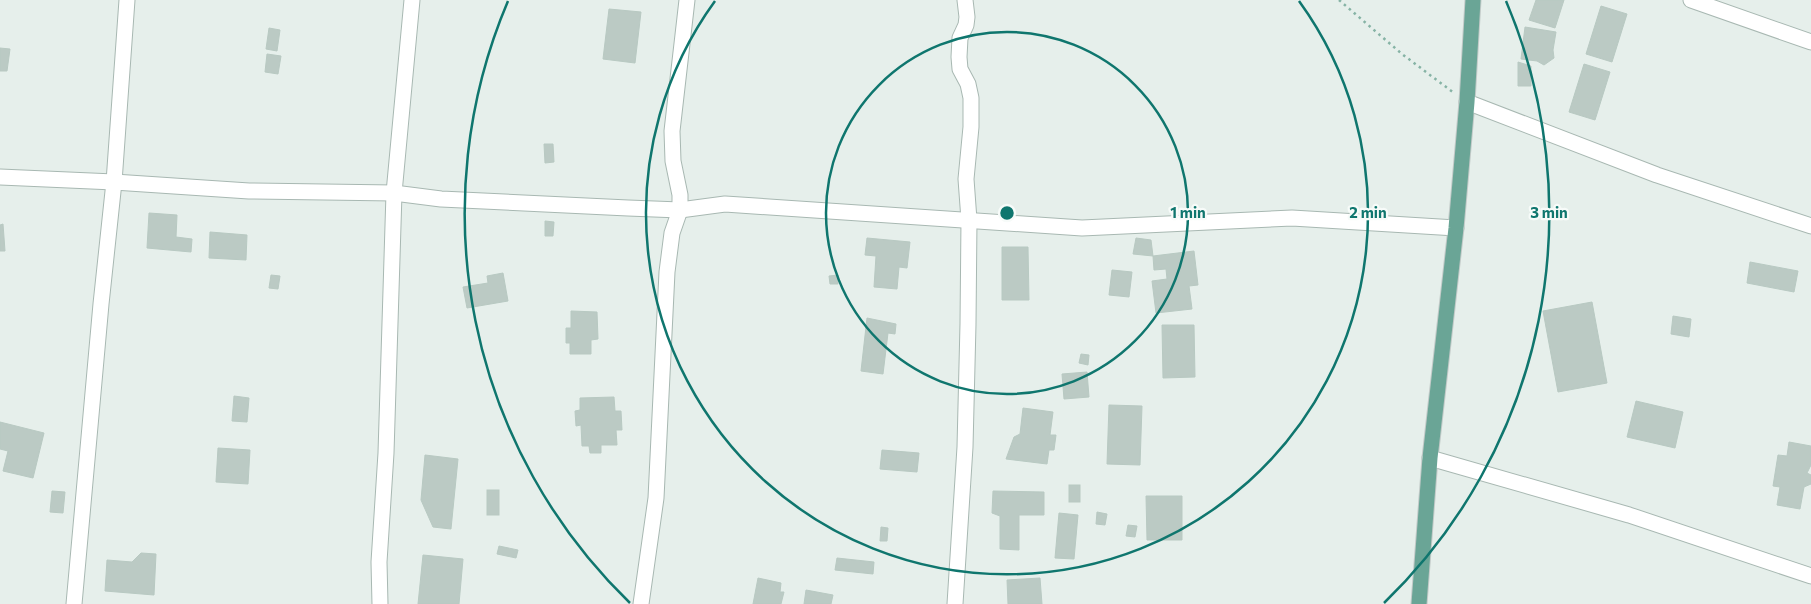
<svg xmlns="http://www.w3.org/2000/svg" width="1811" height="604" font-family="Commissioner,sans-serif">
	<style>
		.building { fill: #bbcac4; stroke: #b8c9c2 }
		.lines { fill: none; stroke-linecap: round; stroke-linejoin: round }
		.minor-casing { stroke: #a8b8b2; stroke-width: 17 }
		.major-casing { stroke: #c2cac8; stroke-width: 17 }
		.path { stroke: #86b3a5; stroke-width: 2.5; stroke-dasharray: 2.5 4; stroke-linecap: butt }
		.minor { stroke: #fff; stroke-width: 15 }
		.major { stroke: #6aa596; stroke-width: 15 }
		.ring { fill: none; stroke: #0f766e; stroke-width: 2.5 }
		.centre { fill: #0f766e; stroke: #f7fbf9; stroke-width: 2.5 }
		.ring-label { font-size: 15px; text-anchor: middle; font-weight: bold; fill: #0f766e; stroke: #f7fbf9; stroke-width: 4.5; stroke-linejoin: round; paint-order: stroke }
	</style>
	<rect width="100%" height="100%" fill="#e6efeb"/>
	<g class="building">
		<path d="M1536,0H1564L1555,28L1529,20Z"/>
		<path d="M1601,6L1627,14L1612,62L1586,54Z"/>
		<path d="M609,9L641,12L635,63L603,59Z"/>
		<path d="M1525,27L1556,32L1553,50L1554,58L1544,65L1537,61L1521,59Z"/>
		<path d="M269,28L280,30L277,51L266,49Z"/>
		<path d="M0,48L10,49L7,71H0Z"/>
		<path d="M267,54L281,56L278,74L265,72Z"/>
		<path d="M1518,62L1531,66V86H1518Z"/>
		<path d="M1584,64L1610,72L1595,120L1569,112Z"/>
		<path d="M544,144H553L554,162L545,163Z"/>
		<path d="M149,213L177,215L176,237L192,239L191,252L147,248Z"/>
		<path d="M545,221L554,222L553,236H545Z"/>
		<path d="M3,224L5,251H0V225Z"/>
		<path d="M210,232L247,235L246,260L209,258Z"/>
		<path d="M867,238L910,242L907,268L899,267L897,289L874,287L876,256L865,255Z"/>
		<path d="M1136,238L1151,240L1153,256L1133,254Z"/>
		<path d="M1002,247H1028L1029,300H1002Z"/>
		<path d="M1194,251L1198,285L1189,286L1192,309L1156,313L1152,281L1167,279L1166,269L1154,270L1153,256Z"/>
		<path d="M1750,262L1798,271L1794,292L1747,283Z"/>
		<path d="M1112,270L1132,272L1129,297L1109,295Z"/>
		<path d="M503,273L508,301L467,308L463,287L488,283L487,276Z"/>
		<path d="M271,275L280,276L278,289L269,288Z"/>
		<path d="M838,275V284H830L829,276Z"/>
		<path d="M1592,302L1607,383L1558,392L1543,311Z"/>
		<path d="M571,311L597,312L598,339L591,340V354H570V343H566V328H571Z"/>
		<path d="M1673,316L1691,319L1689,337L1671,334Z"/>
		<path d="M867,318L896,324L895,334L888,333L883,374L861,371Z"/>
		<path d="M1162,325H1194L1195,377L1163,378Z"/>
		<path d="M1081,354L1089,355L1088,365L1079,363Z"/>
		<path d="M1087,372L1089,397L1064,399L1062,374Z"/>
		<path d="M234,396L249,398L247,422L232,421Z"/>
		<path d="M614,397L615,411H621L622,430H616L617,445H601V453H590L589,446H582L581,425L576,426L575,411L580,410V398Z"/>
		<path d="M1636,401L1683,412L1675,448L1627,437Z"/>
		<path d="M1109,405L1142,406L1140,465L1107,464Z"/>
		<path d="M1023,408L1053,412L1050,435H1056L1054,450H1049L1047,464L1006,459L1014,437L1020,434Z"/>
		<path d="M0,422L44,433L33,478L3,471L8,451L0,449Z"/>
		<path d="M1789,442L1811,446V465L1807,473L1811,475V484L1804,487L1800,509L1777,505L1780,487L1773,486L1778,455L1787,456Z"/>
		<path d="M218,448L250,450L248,484L216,482Z"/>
		<path d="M882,450L919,453L917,472L880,469Z"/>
		<path d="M425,455L458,459L451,529L433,527L421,500Z"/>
		<rect x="1069" y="485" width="11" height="17"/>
		<rect x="487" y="490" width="12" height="25"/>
		<path d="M52,491L65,492L63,513L50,512Z"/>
		<path d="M993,491L1044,492V515H1019V550L1000,549V516L992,513Z"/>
		<path d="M1146,496H1182V540H1147Z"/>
		<path d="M1097,512L1107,514L1105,525L1096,524Z"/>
		<path d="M1059,513L1078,515L1074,559L1055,558Z"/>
		<path d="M1128,525L1137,526L1135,537L1126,536Z"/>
		<path d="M881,527L888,528L887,541H880Z"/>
		<path d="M499,546L518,550L516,558L497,554Z"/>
		<path d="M141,553L156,554L154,595L105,591L107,560L132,562Z"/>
		<path d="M423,555L463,559L459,604H418Z"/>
		<path d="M837,558L874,562L873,574L835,570Z"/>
		<path d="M758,578L781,583L780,592H784L781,604H753Z"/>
		<path d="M1040,578L1042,604H1008L1007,580Z"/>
		<path d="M806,590L833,595L831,604H804Z"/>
	</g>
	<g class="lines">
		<g class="minor-casing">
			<g id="minor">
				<path d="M1691,0L1811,42"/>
				<path d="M1467,102L1657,175L1811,226"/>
				<path d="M0,177L114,182L249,191L394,193L441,199L628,208L680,210L725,204L1082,228L1292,218L1456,228"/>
				<path d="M1430,458L1629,515L1811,576"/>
				<path d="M74,604L101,304L114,182L127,0"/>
				<path d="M380,604L379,562L386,453L394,193L412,0"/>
				<path d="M641,604L656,498L667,272L672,233L680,210V195L673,161L672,131L687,0"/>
				<path d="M955,604L965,447L968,324L969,220L966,179L971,127V98L968,84L960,69L959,57L960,38L966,25L967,17L965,0"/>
			</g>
		</g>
		<g class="major-casing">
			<path id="major" d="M1419,604L1430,458L1456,228L1467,102L1473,0"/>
		</g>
		<path class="path" d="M1339,0L1402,54L1454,93"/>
		<use href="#minor" class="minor"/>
		<use href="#major" class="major"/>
	</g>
	<g class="ring">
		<circle cx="1007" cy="213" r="181"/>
		<path d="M1299 1A361 361 0 1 1 715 1"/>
		<path d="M630 603A542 542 0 0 1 508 1M1506 1A542 542 0 0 1 1384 603"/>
	</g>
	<circle cx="1007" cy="213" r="8" class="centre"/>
	<g class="ring-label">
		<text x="1188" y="218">1 min</text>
		<text x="1368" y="218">2 min</text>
		<text x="1549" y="218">3 min</text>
	</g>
</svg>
